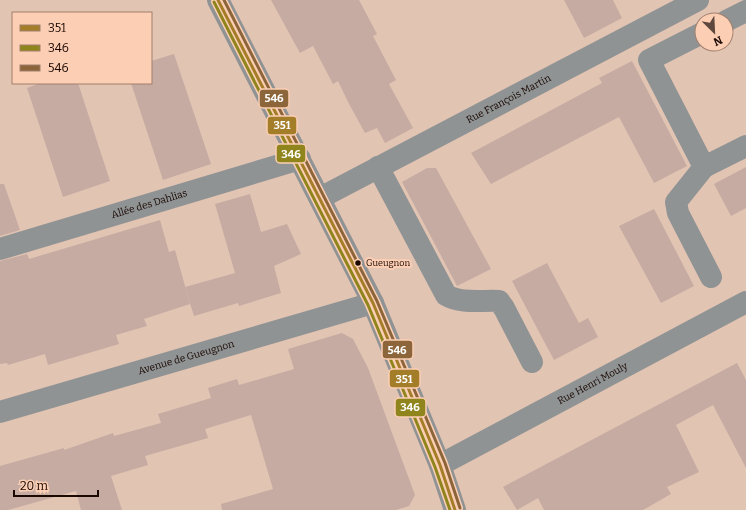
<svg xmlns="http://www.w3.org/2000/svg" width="746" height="510" font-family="Bitter,serif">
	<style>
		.building { fill: #c5aba1 }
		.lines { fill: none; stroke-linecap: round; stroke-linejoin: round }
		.minor { stroke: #909394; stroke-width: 22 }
		.bus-1-casing { stroke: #fccfb5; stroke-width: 6 }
		.bus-2-casing { stroke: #fccfb5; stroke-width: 6 }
		.bus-3-casing { stroke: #fccfb5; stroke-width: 6 }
		.bus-1 { stroke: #a47d29; stroke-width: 3 }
		.bus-2 { stroke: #8f851c; stroke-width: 3 }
		.bus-3 { stroke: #8d653a; stroke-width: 3 }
		.bus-dot { fill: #190700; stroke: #fccfb5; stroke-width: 1.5 }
		.labels { text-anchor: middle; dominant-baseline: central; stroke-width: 4; stroke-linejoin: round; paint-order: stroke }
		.bus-label { font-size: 9px; fill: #190700; stroke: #fccfb5; text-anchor: start }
		.street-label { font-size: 10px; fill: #190700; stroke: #fccfb5 }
		.line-badge { stroke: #fccfb5; stroke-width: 1.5 }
		.badge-label { font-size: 11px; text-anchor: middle; font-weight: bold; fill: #fff }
	</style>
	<rect width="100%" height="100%" fill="#e2c4b3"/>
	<g class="building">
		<path d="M271,0H359L377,34L373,36L396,80L389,84L413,128L385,143L377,128L365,133L348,102L338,81L333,84L313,46L300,53Z"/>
		<path d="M564,0H613L622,18L584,38Z"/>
		<path d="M174,54L211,164L163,180L131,83H151V61Z"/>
		<path d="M632,61L687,166L654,183L619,117L491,184L471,153L602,83L599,78Z"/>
		<path d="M41,83H78L110,181L63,197L27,88Z"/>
		<path d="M746,167V208L731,216L714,184Z"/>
		<path d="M427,168H436L491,269L457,286L402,182Z"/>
		<path d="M0,184H4L20,230L0,236Z"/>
		<path d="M250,194L261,232L287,224L301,254L274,266L281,293L239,306L238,303L194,316L185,287L235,273L215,204Z"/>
		<path d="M654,209L694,286L661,303L619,226Z"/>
		<path d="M160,220L169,252L175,250L190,304L144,319L147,326L116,335L119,344L48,365L45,354L8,365L7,363L0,364V261L27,254L29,259Z"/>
		<path d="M547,263L579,323L588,318L598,337L554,360L512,281Z"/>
		<path d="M342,333L353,339L368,368L415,495L409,506L396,510H222L221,504L273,489L251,415L205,429L208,438L145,456L148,465L111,476L122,510H81L76,491L8,510H0V466L64,448V450L113,433L114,436L161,423L158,414L211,398L208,388L237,379L239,385L294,369L288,349Z"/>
		<path d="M737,363L746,380V468L713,405L676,425L699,472L667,487L671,494L643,510H544L538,498L517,510L503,487Z"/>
	</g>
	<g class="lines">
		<g class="minor">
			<path d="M218,0L373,303L440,465L455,510"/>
			<path d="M726,21L746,11"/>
			<path d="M702,33L649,60L704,167L676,202L678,213L711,277"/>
			<path d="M378,167L446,295C461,304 482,300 499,301L504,308L532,362"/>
			<path d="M704,167L746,146"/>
			<path id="s1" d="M320,198L698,0"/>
			<path id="s2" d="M0,249L300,159"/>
			<path id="s3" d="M0,412L373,303"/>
			<path id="s4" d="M440,465L746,302"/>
		</g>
		<g class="bus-1-casing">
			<path id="bus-1" d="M218,0L373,303L440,465L455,510"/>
		</g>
		<g class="bus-2-casing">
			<path id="bus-2" d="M214,2L368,305L435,467L450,510"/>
		</g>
		<g class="bus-3-casing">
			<path id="bus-3" d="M224,0L377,301L445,463L460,508"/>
		</g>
		<use href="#bus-1" class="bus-1"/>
		<use href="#bus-2" class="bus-2"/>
		<use href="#bus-3" class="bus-3"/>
	</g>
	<circle class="bus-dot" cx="358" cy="263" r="3.5"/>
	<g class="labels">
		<g class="bus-label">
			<text x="366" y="263">Gueugnon</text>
		</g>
		<g class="street-label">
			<text stroke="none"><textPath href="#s1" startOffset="213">Rue François Martin</textPath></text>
			<text stroke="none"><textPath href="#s2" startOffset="156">Allée des Dahlias</textPath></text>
			<text stroke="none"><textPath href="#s3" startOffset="194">Avenue de Gueugnon</textPath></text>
			<text stroke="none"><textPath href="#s4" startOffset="173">Rue Henri Mouly</textPath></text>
		</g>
	</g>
	<g class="line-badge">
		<rect x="259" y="89" width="30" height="19" rx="4" fill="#8d653a"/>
		<rect x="267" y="116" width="30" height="19" rx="4" fill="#a47d29"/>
		<rect x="276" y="144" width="30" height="19" rx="4" fill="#8f851c"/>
		<rect x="382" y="340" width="31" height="19" rx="4" fill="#8d653a"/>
		<rect x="389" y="369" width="31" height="19" rx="4" fill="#a47d29"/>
		<rect x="395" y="398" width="31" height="19" rx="4" fill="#8f851c"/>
	</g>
	<g class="badge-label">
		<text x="274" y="102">546</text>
		<text x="282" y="129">351</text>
		<text x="291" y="158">346</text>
		<text x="397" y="354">546</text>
		<text x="404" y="383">351</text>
		<text x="410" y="411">346</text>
	</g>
	<rect x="12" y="12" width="140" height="72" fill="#fccfb5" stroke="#a17f6d"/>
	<rect x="20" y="25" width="20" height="6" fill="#a47d29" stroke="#a17f6d"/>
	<text x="48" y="32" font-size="12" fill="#190700">351</text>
	<rect x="20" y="45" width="20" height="6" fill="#8f851c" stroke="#a17f6d"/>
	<text x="48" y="52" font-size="12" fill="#190700">346</text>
	<rect x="20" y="65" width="20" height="6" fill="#8d653a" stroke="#a17f6d"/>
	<text x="48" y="72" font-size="12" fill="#190700">546</text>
	<g transform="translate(714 32) rotate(156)"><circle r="19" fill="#fccfb5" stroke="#a17f6d"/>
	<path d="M0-3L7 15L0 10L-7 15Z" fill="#5f493f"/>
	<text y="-6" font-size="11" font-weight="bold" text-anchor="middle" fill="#190700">N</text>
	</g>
	<path d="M14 490v6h84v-6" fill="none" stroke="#190700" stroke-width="2"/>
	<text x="20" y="490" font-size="12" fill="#190700" stroke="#fccfb5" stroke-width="3" paint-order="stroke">20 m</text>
</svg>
